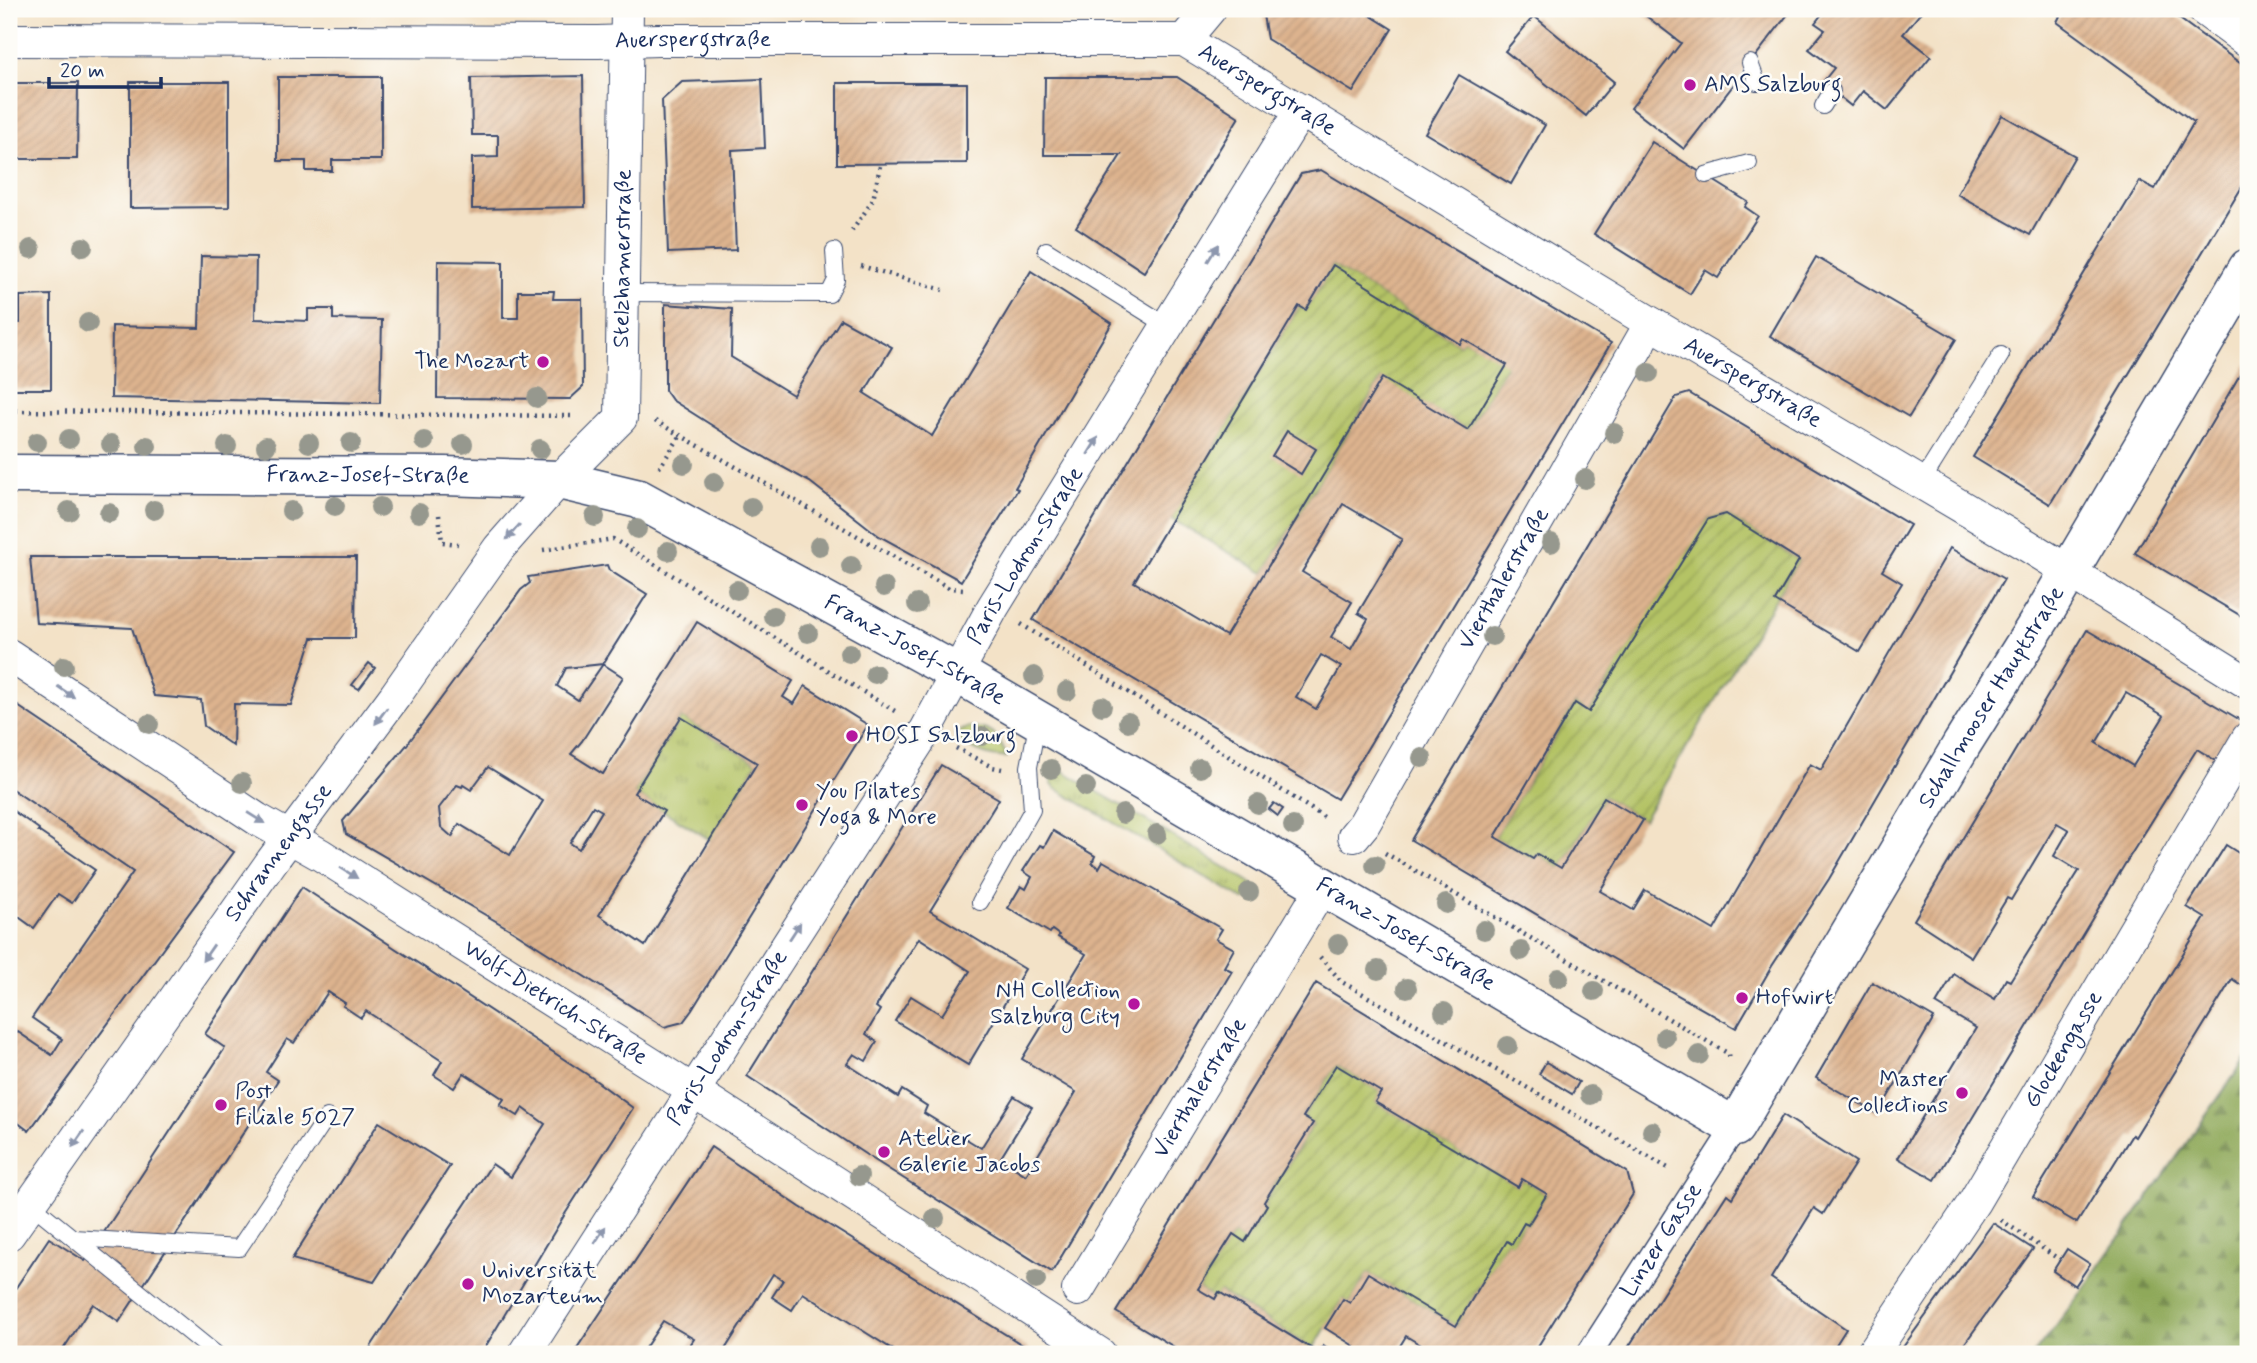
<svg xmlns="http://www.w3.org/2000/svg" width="2257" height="1363" font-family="Mynerve,sans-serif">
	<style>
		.grass { fill: url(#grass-tufts); stroke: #687962; stroke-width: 2 }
		.forest { fill: url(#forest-firs); stroke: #556c5c; stroke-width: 2 }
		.garden { fill: url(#garden-furrows); stroke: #687962; stroke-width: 2 }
		.building { fill: url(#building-hatch); fill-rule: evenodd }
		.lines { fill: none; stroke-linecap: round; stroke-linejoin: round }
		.service-casing { stroke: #3b4a6e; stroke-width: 18 }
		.pedestrian-casing { stroke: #3b4a6e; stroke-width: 27 }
		.minor-casing { stroke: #3b4a6e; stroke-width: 34 }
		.tertiary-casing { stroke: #3b4a6e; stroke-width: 41 }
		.path { stroke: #3b4a6e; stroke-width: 4.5; stroke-dasharray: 2 5; stroke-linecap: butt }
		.service { stroke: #fff; stroke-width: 16 }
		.pedestrian { stroke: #fff; stroke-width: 24 }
		.minor { stroke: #fff; stroke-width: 32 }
		.tertiary { stroke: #fff; stroke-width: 38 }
		.tree { fill: #96988e }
		.oneway { fill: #8d97ae }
		.poi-dot { fill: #b5179e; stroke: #fdfcf7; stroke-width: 2.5 }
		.labels { text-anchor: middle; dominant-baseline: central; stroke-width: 5; stroke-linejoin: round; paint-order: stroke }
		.street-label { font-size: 23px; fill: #1b2f5e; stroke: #fdfcf7 }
		.poi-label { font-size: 23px; fill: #1b2f5e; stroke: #fdfcf7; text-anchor: start }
	</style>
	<defs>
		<pattern id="grass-tufts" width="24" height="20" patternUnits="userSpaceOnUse" patternTransform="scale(1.75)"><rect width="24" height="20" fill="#b4c365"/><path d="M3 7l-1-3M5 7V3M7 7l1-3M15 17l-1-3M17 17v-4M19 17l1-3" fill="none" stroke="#929f56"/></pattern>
		<pattern id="forest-firs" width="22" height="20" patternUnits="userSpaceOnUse" patternTransform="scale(1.75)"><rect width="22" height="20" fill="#8fa95a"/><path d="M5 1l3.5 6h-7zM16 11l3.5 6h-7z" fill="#748a4e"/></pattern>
		<pattern id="garden-furrows" width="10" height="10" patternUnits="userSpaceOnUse" patternTransform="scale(1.75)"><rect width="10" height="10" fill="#b4c365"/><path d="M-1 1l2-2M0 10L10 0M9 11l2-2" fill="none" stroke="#929f56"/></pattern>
		<pattern id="building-hatch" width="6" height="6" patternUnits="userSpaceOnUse" patternTransform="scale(1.75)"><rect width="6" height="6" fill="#ddb38e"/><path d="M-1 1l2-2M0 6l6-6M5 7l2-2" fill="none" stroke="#bd9a7d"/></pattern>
	</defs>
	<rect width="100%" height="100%" fill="#fdfcf7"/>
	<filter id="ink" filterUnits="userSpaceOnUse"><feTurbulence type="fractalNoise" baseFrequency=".0143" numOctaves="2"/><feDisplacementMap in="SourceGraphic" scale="14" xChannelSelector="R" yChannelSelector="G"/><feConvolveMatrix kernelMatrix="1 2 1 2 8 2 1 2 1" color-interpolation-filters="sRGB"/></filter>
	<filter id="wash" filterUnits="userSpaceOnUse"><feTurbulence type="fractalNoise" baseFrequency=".00686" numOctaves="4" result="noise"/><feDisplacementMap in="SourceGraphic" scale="28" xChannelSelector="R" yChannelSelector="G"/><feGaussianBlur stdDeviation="1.57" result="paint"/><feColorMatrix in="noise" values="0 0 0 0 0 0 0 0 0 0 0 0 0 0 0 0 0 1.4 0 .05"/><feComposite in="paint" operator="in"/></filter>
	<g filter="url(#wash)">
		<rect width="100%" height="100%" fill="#f3e2c7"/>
		<g class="grass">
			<path d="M681,717L757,763L711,840L634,793Z"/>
			<path d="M969,727C994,728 998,735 1007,757C991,759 962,748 955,733Z"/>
			<path d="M1063,771L1248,881L1255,887C1256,896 1252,898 1244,900L1055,788L1051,783L1052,777Z"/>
		</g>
		<path class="forest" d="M2248,1056V1354H2034L2080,1294Z"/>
		<g class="garden">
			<path d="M1333,265L1460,344L1463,339L1509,362L1468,430L1381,379L1264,573L1171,519L1299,306L1306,310Z"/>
			<path d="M1726,514L1799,560L1643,820L1604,797L1561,868L1537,854L1533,859L1495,837L1575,703L1590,711L1693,539L1708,519Z"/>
			<path d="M1336,1065L1381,1092L1376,1102L1517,1186L1522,1179L1547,1194L1528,1225L1524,1224L1512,1244L1507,1242L1456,1326L1368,1273L1350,1303L1343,1299L1313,1349L1220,1292L1215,1299L1198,1289L1233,1234L1245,1241L1267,1205L1264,1202L1313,1124L1303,1117Z"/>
		</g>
		<g id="blocks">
			<g class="building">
				<path d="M1262,9H1360L1392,29L1353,92L1267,39Z"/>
				<path d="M1637,9H1792L1684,149L1631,108L1681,43Z"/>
				<path d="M1826,9H1868L1876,15L1880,9H1924L1903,34L1931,56L1887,110L1863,91L1851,106L1822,83L1834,68L1809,49L1825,30L1815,23Z"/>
				<path d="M2050,9H2166L2248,69V177L2050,504L1973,457L2140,181L2155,189L2194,122L2057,22L2060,16Z"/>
				<path d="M1534,16L1614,82L1586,116L1505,51Z"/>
				<path d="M1459,75L1545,125L1511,184L1425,133Z"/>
				<path d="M583,76L585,207L472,209V158L498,157V135H472L471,78Z"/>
				<path d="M278,77H381V160H332V171H306V161H278Z"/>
				<path d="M1045,77H1177L1239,117L1144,272L1076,227L1121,155H1044Z"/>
				<path d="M762,79L765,148L732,150L736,250L668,253L662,100L682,82Z"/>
				<path d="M130,82H229V207L130,208Z"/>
				<path d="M9,83H78L77,159H9Z"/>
				<path d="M837,83H967V163L837,164Z"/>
				<path d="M2002,115L2075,156L2030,235L1957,194Z"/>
				<path d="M1652,142L1748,202L1745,207L1758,216L1718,278L1705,270L1690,294L1594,234Z"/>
				<path d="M1321,170L1611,343L1337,799L1033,620L1301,174ZM1333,265L1460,344L1463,339L1507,365L1468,430L1382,378L1226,636L1134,582L1299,306L1306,310ZM1343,504L1402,539L1358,613L1368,619L1351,649L1331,637L1352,602L1302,572ZM1321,655L1341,667L1316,709L1296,697Z"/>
				<path d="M201,256L256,257L255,319L308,321V309H333V319L382,320L380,403L111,398L112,326L199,328Z"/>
				<path d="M1816,257L1956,339L1909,417L1770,336Z"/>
				<path d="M438,261L503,262V318H518V291H554L553,299H582L583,387L570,399L437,398Z"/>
				<path d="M1031,271L1112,323L1015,488L1018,489L961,581L879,536L810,482L746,447L672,400L665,390V304L732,309L731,357L793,395L841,319L892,347L864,393L932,436Z"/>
				<path d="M51,295V389H9V323H20V296Z"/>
				<path d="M2248,361V620L2135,553Z"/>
				<path d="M1689,393L1910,525L1882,571L1902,583L1860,652L1775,601L1799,560L1726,514L1708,519L1589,712L1575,703L1495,837L1533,859L1537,854L1561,868L1604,797L1643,820L1600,891L1633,910L1645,890L1714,930L1810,764L1821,770L1950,548L2004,579L1829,879L1772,966L1736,1028L1573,936L1411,840L1676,397Z"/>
				<path d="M1287,431L1316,449L1301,474L1272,456Z"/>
				<path d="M30,557H356L355,638H312L291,705L234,704L233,746L204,726L201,700L154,696L132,628L36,623Z"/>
				<path d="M607,565L609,570L647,594L603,664L623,677L582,741L571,754L603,774L697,622L793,681L783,697L794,704L805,686L868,725L692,1010L683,1022L664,1027L513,931L346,834L343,821L406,746L521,590L530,583L528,577ZM603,664L578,700L557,686L566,668ZM681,717L757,763L645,946L599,915L664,811L634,793ZM488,767L543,801L510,855L459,824L452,837L441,827L439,808L457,785L462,787L463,785L471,790ZM593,806L602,811L579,849L570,843Z"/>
				<path d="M2087,630L2242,721L2218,762L2197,749L2125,864L1935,1180L1898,1158L1976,1028L1936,1004L1954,974L1995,999L2006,979L2010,981L2079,871L2054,856L2069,830L2057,823L2011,900L2007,898L1971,957L1914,920ZM2126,693L2164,716L2133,766L2096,743Z"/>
				<path d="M369,663L375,668L359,689L352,685Z"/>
				<path d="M9,700L234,852L29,1131L9,1116V1026L52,1055L62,1039L32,1018L133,872L9,787Z"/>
				<path d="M941,765L999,799L930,911L1025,969L968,1065L895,1021L911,996L942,1015L970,971L919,938L876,1007L880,1010L866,1034L877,1042L866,1061L854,1054L847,1064L898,1097L902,1090L927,1106L924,1113L981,1148L1014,1096L1032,1107L1000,1159L1026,1175L1076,1092L1022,1059L1086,954L1058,937L1059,935L1052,930L1050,933L1008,908L1021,886L1026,889L1032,877L1023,871L1040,845L1044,847L1053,831L1095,856L1092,863L1099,868L1103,861L1222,929L1216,939L1234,949L1224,967L1232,971L1052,1272L868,1156L747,1076Z"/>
				<path d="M1274,803L1283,809L1278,816L1269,809Z"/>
				<path d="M9,808L39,829L38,831L95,870L72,903L58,894L34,928L9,910Z"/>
				<path d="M2226,845L2248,859V977L2243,986L2232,979L2135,1137L2132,1135L2077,1223L2033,1197L2205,918L2187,907Z"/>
				<path d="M302,887L591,1077L633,1108L565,1214L481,1354H366L492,1164L511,1177L545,1124L523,1108L518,1116L500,1105L504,1099L464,1073L454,1088L434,1075L442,1061L366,1011L361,1018L343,1006L345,1003L328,992L294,1043L287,1039L266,1072L278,1080L119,1322L93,1304L60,1354H9V1298L49,1238L85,1261L225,1048L205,1034Z"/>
				<path d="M1872,982L1934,1018L1878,1114L1816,1078Z"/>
				<path d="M1316,983L1627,1172L1633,1194L1533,1354H1436L1406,1336L1395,1354H1349L1354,1346L1325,1328L1343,1299L1350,1303L1368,1273L1456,1326L1507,1241L1512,1244L1524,1223L1528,1225L1547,1194L1522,1179L1518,1187L1375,1102L1381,1092L1336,1065L1303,1117L1313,1123L1264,1202L1267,1205L1245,1242L1233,1234L1198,1289L1215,1299L1219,1292L1319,1353L1323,1346L1336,1354H1186L1116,1312Z"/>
				<path d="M1546,1062L1579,1082L1572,1094L1539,1074Z"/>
				<path d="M1783,1115L1856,1162L1823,1214L1814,1208L1771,1278L1846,1329L1830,1354H1624L1727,1194L1732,1198Z"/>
				<path d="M379,1122L450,1166L374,1282L292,1259Z"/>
				<path d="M711,1147L800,1207L1037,1354H900L803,1293L792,1310L772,1297L783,1280L773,1274L722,1354H684L694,1339L663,1321L641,1354H573Z"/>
				<path d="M1993,1223L2033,1249L1957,1354H1898Z"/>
				<path d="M2067,1249L2090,1264L2075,1286L2053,1271Z"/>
			</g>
		</g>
	</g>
	<g filter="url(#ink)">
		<use href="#blocks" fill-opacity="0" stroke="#3b4a6e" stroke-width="2"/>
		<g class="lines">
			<g class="service-casing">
				<g id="service">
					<path d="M1750,63L1757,82"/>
					<path d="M1823,106L1832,91"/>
					<path d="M1706,175L1749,163"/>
					<path d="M1046,250L1168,326"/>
					<path d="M623,293L829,294L836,280L834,251"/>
					<path d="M1921,483L2001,355"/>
					<path d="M980,902L1032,810L1029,767L1038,720"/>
					<path d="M31,1204L216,1354"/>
					<path d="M73,1238L239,1248L327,1117"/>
				</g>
			</g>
			<g class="pedestrian-casing">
				<g id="pedestrian">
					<path id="s1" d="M1589,1354L1735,1127"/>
				</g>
			</g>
			<g class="minor-casing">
				<g id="minor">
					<path d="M2203,9L2248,42"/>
					<path id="s2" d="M9,40L598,42L658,40H1184L1651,323L2028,546L2248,683"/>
					<path d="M1184,40L1210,9"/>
					<path id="s3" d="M9,655L257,819L321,855L661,1070L1100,1354"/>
					<path id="s4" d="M1354,836L1364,824L1651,323"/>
					<path id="s5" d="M9,1234L272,861L395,696L499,548L559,480L621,418L627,9"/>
					<path id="s6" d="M1078,1290L1323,886"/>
					<path id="s7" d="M524,1354L926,730L993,607L1301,110"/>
					<path id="s8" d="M1872,1354L1974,1202L2248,738"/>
				</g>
			</g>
			<g class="tertiary-casing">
				<g id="tertiary">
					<path id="s9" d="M9,474L445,476L559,480L639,499L957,673L1735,1127L1962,744L2048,607L2248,268"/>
				</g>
			</g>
			<g class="path">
				<path d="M852,231L873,200L880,166"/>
				<path d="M861,266L943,290"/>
				<path d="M9,411L573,416"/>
				<path d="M655,421L949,588L963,589"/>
				<path d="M659,468L681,435"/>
				<path d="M439,515L442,542L458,544"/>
				<path d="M543,550L613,539L898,713"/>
				<path d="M1021,624L1327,819"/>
				<path d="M956,748L992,767L1002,769"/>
				<path d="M1385,853L1729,1054L1730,1060"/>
				<path d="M1320,957L1342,982L1670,1169"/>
				<path d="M2001,1220L2060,1260"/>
			</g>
			<use href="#service" class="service"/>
			<use href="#pedestrian" class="pedestrian"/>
			<use href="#minor" class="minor"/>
			<use href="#tertiary" class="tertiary"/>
		</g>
		<g class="tree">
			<circle cx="83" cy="247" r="10"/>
			<circle cx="31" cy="249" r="10"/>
			<circle cx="88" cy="323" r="10"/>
			<circle cx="1649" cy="373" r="10"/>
			<circle cx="537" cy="398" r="10"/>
			<circle cx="1614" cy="433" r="10"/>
			<circle cx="69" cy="439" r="10"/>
			<circle cx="424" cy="441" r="10"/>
			<circle cx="37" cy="442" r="10"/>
			<circle cx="309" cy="443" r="10"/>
			<circle cx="351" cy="443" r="10"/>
			<circle cx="111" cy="444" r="10"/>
			<circle cx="463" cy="444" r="10"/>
			<circle cx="147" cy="446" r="10"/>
			<circle cx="227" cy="446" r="10"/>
			<circle cx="266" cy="446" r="10"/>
			<circle cx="540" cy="449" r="10"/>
			<circle cx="684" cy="464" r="10"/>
			<circle cx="1585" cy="479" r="10"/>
			<circle cx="714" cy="482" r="10"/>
			<circle cx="335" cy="506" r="10"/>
			<circle cx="380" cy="507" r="10"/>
			<circle cx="751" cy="507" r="10"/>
			<circle cx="154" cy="510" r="10"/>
			<circle cx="69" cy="511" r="10"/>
			<circle cx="291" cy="511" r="10"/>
			<circle cx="109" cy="513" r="10"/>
			<circle cx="419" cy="513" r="10"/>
			<circle cx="595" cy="517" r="10"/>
			<circle cx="637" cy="529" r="10"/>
			<circle cx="1551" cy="543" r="10"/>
			<circle cx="819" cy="546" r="10"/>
			<circle cx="668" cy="551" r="10"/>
			<circle cx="851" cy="566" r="10"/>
			<circle cx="884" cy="587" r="10"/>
			<circle cx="737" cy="590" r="10"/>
			<circle cx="917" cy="604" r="10"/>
			<circle cx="773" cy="616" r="10"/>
			<circle cx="808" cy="633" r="10"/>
			<circle cx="1492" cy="636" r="10"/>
			<circle cx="849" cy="653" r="10"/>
			<circle cx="64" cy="666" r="10"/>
			<circle cx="875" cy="674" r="10"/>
			<circle cx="1034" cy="676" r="10"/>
			<circle cx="1067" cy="691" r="10"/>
			<circle cx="1102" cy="706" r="10"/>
			<circle cx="1128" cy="722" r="10"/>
			<circle cx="149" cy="724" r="10"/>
			<circle cx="982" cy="736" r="10"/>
			<circle cx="1422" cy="758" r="10"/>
			<circle cx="1200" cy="768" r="10"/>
			<circle cx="1051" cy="769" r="10"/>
			<circle cx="242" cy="783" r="10"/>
			<circle cx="1086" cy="787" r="10"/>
			<circle cx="1258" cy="804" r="10"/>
			<circle cx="1123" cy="814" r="10"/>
			<circle cx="1293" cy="826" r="10"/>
			<circle cx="1157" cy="834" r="10"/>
			<circle cx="1375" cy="865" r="10"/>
			<circle cx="1249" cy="892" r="10"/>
			<circle cx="1446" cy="904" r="10"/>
			<circle cx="1484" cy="930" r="10"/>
			<circle cx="1338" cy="944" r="10"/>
			<circle cx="1521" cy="951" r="10"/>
			<circle cx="1378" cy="970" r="10"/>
			<circle cx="1559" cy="978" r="10"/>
			<circle cx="1407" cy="988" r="10"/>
			<circle cx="1594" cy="991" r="10"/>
			<circle cx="1444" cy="1012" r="10"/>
			<circle cx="1665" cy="1037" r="10"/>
			<circle cx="1508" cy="1046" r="10"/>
			<circle cx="1699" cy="1055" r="10"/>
			<circle cx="1590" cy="1095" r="10"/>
			<circle cx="1652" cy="1131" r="10"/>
			<circle cx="859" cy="1176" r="10"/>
			<circle cx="935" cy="1218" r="10"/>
			<circle cx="1036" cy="1280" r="10"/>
		</g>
		<defs><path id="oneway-solid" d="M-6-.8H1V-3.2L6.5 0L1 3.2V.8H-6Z" transform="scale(1.75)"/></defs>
		<g class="oneway">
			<use href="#oneway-solid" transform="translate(1213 253) rotate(-58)"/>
			<use href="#oneway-solid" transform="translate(1093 446) rotate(-58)"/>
			<use href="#oneway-solid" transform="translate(513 532) rotate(131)"/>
			<use href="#oneway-solid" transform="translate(66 692) rotate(34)"/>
			<use href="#oneway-solid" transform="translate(381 716) rotate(126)"/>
			<use href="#oneway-solid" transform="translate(256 818) rotate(32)"/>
			<use href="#oneway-solid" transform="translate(349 873) rotate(32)"/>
			<use href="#oneway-solid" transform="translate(795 931) rotate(-57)"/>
			<use href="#oneway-solid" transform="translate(208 953) rotate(125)"/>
			<use href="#oneway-solid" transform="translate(78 1139) rotate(125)"/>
			<use href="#oneway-solid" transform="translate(600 1235) rotate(-57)"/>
		</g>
	</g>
	<g class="poi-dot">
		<circle cx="1690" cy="85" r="7"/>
		<circle cx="543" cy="362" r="7"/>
		<circle cx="852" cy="736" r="7"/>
		<circle cx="802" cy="805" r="7"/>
		<circle cx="1742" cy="998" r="7"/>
		<circle cx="1134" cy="1004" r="7"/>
		<circle cx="1962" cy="1093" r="7"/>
		<circle cx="221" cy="1105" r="7"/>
		<circle cx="884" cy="1152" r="7"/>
		<circle cx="468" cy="1284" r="7"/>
	</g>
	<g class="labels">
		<g class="street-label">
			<text stroke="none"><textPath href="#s2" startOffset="684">Auerspergstraße</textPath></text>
			<text stroke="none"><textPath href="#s2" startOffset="1272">Auerspergstraße</textPath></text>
			<text stroke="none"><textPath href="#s5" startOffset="1181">Stelzhamerstraße</textPath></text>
			<text stroke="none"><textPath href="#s2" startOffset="1839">Auerspergstraße</textPath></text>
			<text stroke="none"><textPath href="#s9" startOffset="359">Franz-Josef-Straße</textPath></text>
			<text stroke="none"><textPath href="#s7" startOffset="943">Paris-Lodron-Straße</textPath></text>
			<text stroke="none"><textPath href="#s4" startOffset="298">Vierthalerstraße</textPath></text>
			<text stroke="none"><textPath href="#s9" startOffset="947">Franz-Josef-Straße</textPath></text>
			<text stroke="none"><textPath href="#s9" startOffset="2396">Schallmooser Hauptstraße</textPath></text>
			<text stroke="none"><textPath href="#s5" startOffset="467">Schrannengasse</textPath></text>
			<text stroke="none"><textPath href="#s9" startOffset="1514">Franz-Josef-Straße</textPath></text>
			<text stroke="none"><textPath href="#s3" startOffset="648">Wolf-Dietrich-Straße</textPath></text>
			<text stroke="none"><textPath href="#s7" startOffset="376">Paris-Lodron-Straße</textPath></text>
			<text stroke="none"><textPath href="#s8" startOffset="360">Glockengasse</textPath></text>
			<text stroke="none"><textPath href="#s6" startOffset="236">Vierthalerstraße</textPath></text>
			<text stroke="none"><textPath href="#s1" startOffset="135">Linzer Gasse</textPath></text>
		</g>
		<g class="poi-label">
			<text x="1704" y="85">AMS Salzburg</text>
			<text x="529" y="362" text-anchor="end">The Mozart</text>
			<text x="866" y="736">HOSI Salzburg</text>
			<text x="816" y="792">You Pilates<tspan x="816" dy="26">Yoga &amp; More</tspan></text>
			<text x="1120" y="991" text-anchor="end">NH Collection<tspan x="1120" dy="26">Salzburg City</tspan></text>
			<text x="1756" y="998">Hofwirt</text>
			<text x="1948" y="1080" text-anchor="end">Master<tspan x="1948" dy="26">Collections</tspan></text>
			<text x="235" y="1092">Post<tspan x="235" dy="26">Filiale 5027</tspan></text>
			<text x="898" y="1139">Atelier<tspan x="898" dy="26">Galerie Jacobs</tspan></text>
			<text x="482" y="1271">Universität<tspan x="482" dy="26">Mozarteum</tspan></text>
		</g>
	</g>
	<rect width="2257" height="1363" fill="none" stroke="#fdfcf7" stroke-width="35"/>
	<path d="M49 77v10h112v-10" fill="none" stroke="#1b2f5e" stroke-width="3.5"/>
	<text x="60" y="77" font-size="21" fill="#1b2f5e" stroke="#fdfcf7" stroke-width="5" paint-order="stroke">20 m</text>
</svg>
